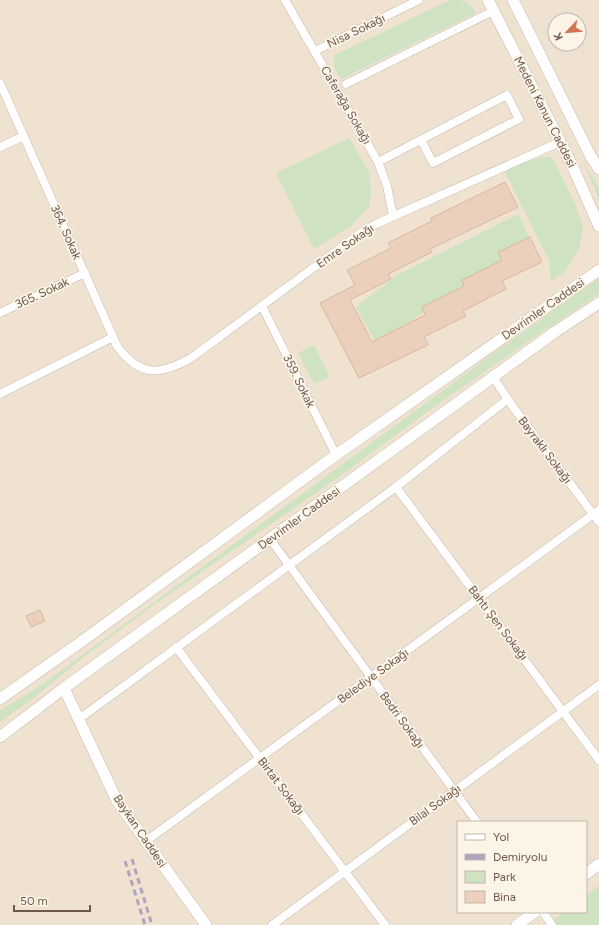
<svg xmlns="http://www.w3.org/2000/svg" width="599" height="925" font-family="Figtree,sans-serif">
	<style>
		.residential { fill: #efe2d1; fill-rule: evenodd }
		.green { fill: #cfe3c3 }
		.building { fill: #ead0bd; stroke: #dab8a0 }
		.lines { fill: none; stroke-linecap: round; stroke-linejoin: round }
		.street-casing { stroke: #c7b8ab; stroke-width: 9 }
		.secondary-casing { stroke: #cab9a9; stroke-width: 12 }
		.street { stroke: #fff; stroke-width: 8 }
		.secondary { stroke: #fff; stroke-width: 11 }
		.rail { stroke: #b3a3bf; stroke-width: 3; stroke-dasharray: 6 4; stroke-linecap: butt }
		.labels { text-anchor: middle; dominant-baseline: central; stroke-width: 3.5; stroke-linejoin: round; paint-order: stroke }
		.street-label { font-size: 12px; fill: #6c594c; stroke: #fcf4e7 }
	</style>
	<rect width="100%" height="100%" fill="#f8f0e2"/>
	<path class="residential" d="M0,0H599V925H0ZM555,20H579V44H555ZM458,822H586V912H458Z"/>
	<g class="green">
		<path d="M450,0C466,0 468,0 476,13L341,79C335,70 332,65 335,55Z"/>
		<path d="M349,138L369,171L371,192L369,207L351,226L314,249L276,173Z"/>
		<path d="M541,157H551L555,163L576,206L583,227L579,249L566,270L551,282L549,260L504,170Z"/>
		<path d="M584,163L599,187V200Z"/>
		<path d="M518,214L532,243L376,343L356,307L397,275Z"/>
		<path d="M599,278V294L526,343L427,412L339,477L151,607L85,656L36,696L0,722V710L33,691L498,350Z"/>
		<path d="M314,345L330,377L314,384L298,353Z"/>
		<path d="M599,886V925H547L564,912H586V896Z"/>
	</g>
	<g class="building">
		<path d="M505,182L518,207L430,249L432,252L388,274L391,279L350,300L372,342L425,315L422,307L464,286L462,280L502,260L498,252L530,237L542,262L502,281L506,289L463,311L466,316L424,337L428,345L359,378L320,303L355,285L347,270L391,248L388,243L432,221L431,218Z"/>
		<path d="M40,610L45,621L31,627L26,616Z"/>
	</g>
	<g class="lines">
		<g class="street-casing">
			<g id="street">
				<path d="M285,0L378,162L387,186L393,216"/>
				<path d="M315,51L419,0"/>
				<path d="M0,83L117,346C140,377 159,376 191,358L362,232L376,224L560,142"/>
				<path d="M346,84L493,11"/>
				<path d="M0,147L24,136"/>
				<path d="M378,162C421,140 464,117 507,95L519,119L433,163L421,140"/>
				<path d="M262,306L336,455"/>
				<path d="M0,313L85,273"/>
				<path d="M493,377L513,407L599,522"/>
				<path d="M0,394L113,337"/>
				<path d="M396,487L599,760"/>
				<path d="M270,539L477,822"/>
				<path d="M176,647L385,925"/>
				<path d="M79,719L396,487L508,399"/>
				<path d="M146,841L479,598L599,510"/>
				<path d="M543,912L552,925"/>
				<path d="M272,925L599,685"/>
			</g>
		</g>
		<g class="secondary-casing">
			<g id="secondary">
				<path d="M488,0L572,165L599,226"/>
				<path d="M513,0L591,157L599,169"/>
				<path d="M64,688L117,801L206,925"/>
				<path d="M0,699L85,639L336,455L599,270"/>
				<path d="M0,737L64,688L555,332L599,303"/>
				<path d="M586,874L599,864"/>
				<path d="M517,925L535,912"/>
			</g>
		</g>
		<use href="#street" class="street"/>
		<use href="#secondary" class="secondary"/>
		<g class="rail">
			<path d="M132,859L152,925"/>
			<path d="M125,861L145,925"/>
		</g>
	</g>
	<g class="labels">
		<g class="street-label">
			<text transform="translate(356 31) rotate(-26)">Nisa Sokağı</text>
			<text transform="translate(346 105) rotate(60)">Caferağa Sokağı</text>
			<text transform="translate(545 112) rotate(63)">Medeni Kanun Caddesi</text>
			<text transform="translate(66 232) rotate(66)">364. Sokak</text>
			<text transform="translate(345 246) rotate(-35)">Emre Sokağı</text>
			<text transform="translate(42 293) rotate(-25)">365. Sokak</text>
			<text transform="translate(543 309) rotate(-35)">Devrimler Caddesi</text>
			<text transform="translate(299 381) rotate(64)">359. Sokak</text>
			<text transform="translate(545 450) rotate(53)">Bayraklı Sokağı</text>
			<text transform="translate(299 518) rotate(-36)">Devrimler Caddesi</text>
			<text transform="translate(498 623) rotate(53)">Bahtı Şen Sokağı</text>
			<text transform="translate(373 676) rotate(-36)">Belediye Sokağı</text>
			<text transform="translate(402 720) rotate(54)">Bedri Sokağı</text>
			<text transform="translate(281 786) rotate(53)">Birtat Sokağı</text>
			<text transform="translate(435 805) rotate(-36)">Bilal Sokağı</text>
			<text transform="translate(140 831) rotate(56)">Baykan Caddesi</text>
		</g>
	</g>
	<rect x="457" y="821" width="130" height="92" fill="#fcf4e7" stroke="#c2b6a9"/>
	<rect x="465" y="834" width="20" height="6" fill="#ffffff" stroke="#c2b6a9"/>
	<text x="493" y="841" font-size="12" fill="#6c594c">Yol</text>
	<rect x="465" y="854" width="20" height="6" fill="#b3a3bf" stroke="#c2b6a9"/>
	<text x="493" y="861" font-size="12" fill="#6c594c">Demiryolu</text>
	<rect x="465" y="871" width="20" height="12" fill="#cfe3c3" stroke="#c2b6a9"/>
	<text x="493" y="881" font-size="12" fill="#6c594c">Park</text>
	<rect x="465" y="891" width="20" height="12" fill="#ead0bd" stroke="#c2b6a9"/>
	<text x="493" y="901" font-size="12" fill="#6c594c">Bina</text>
	<g transform="translate(567 32) rotate(244)"><circle r="19" fill="#fcf4e7" stroke="#c2b6a9"/>
	<path d="M0-3L7 15L0 10L-7 15Z" fill="#d37656"/>
	<text y="-6" font-size="11" font-weight="bold" text-anchor="middle" fill="#6c594c">K</text>
	</g>
	<path d="M14 905v6h76v-6" fill="none" stroke="#6c594c" stroke-width="2"/>
	<text x="20" y="905" font-size="12" fill="#6c594c" stroke="#fcf4e7" stroke-width="3" paint-order="stroke">50 m</text>
</svg>
